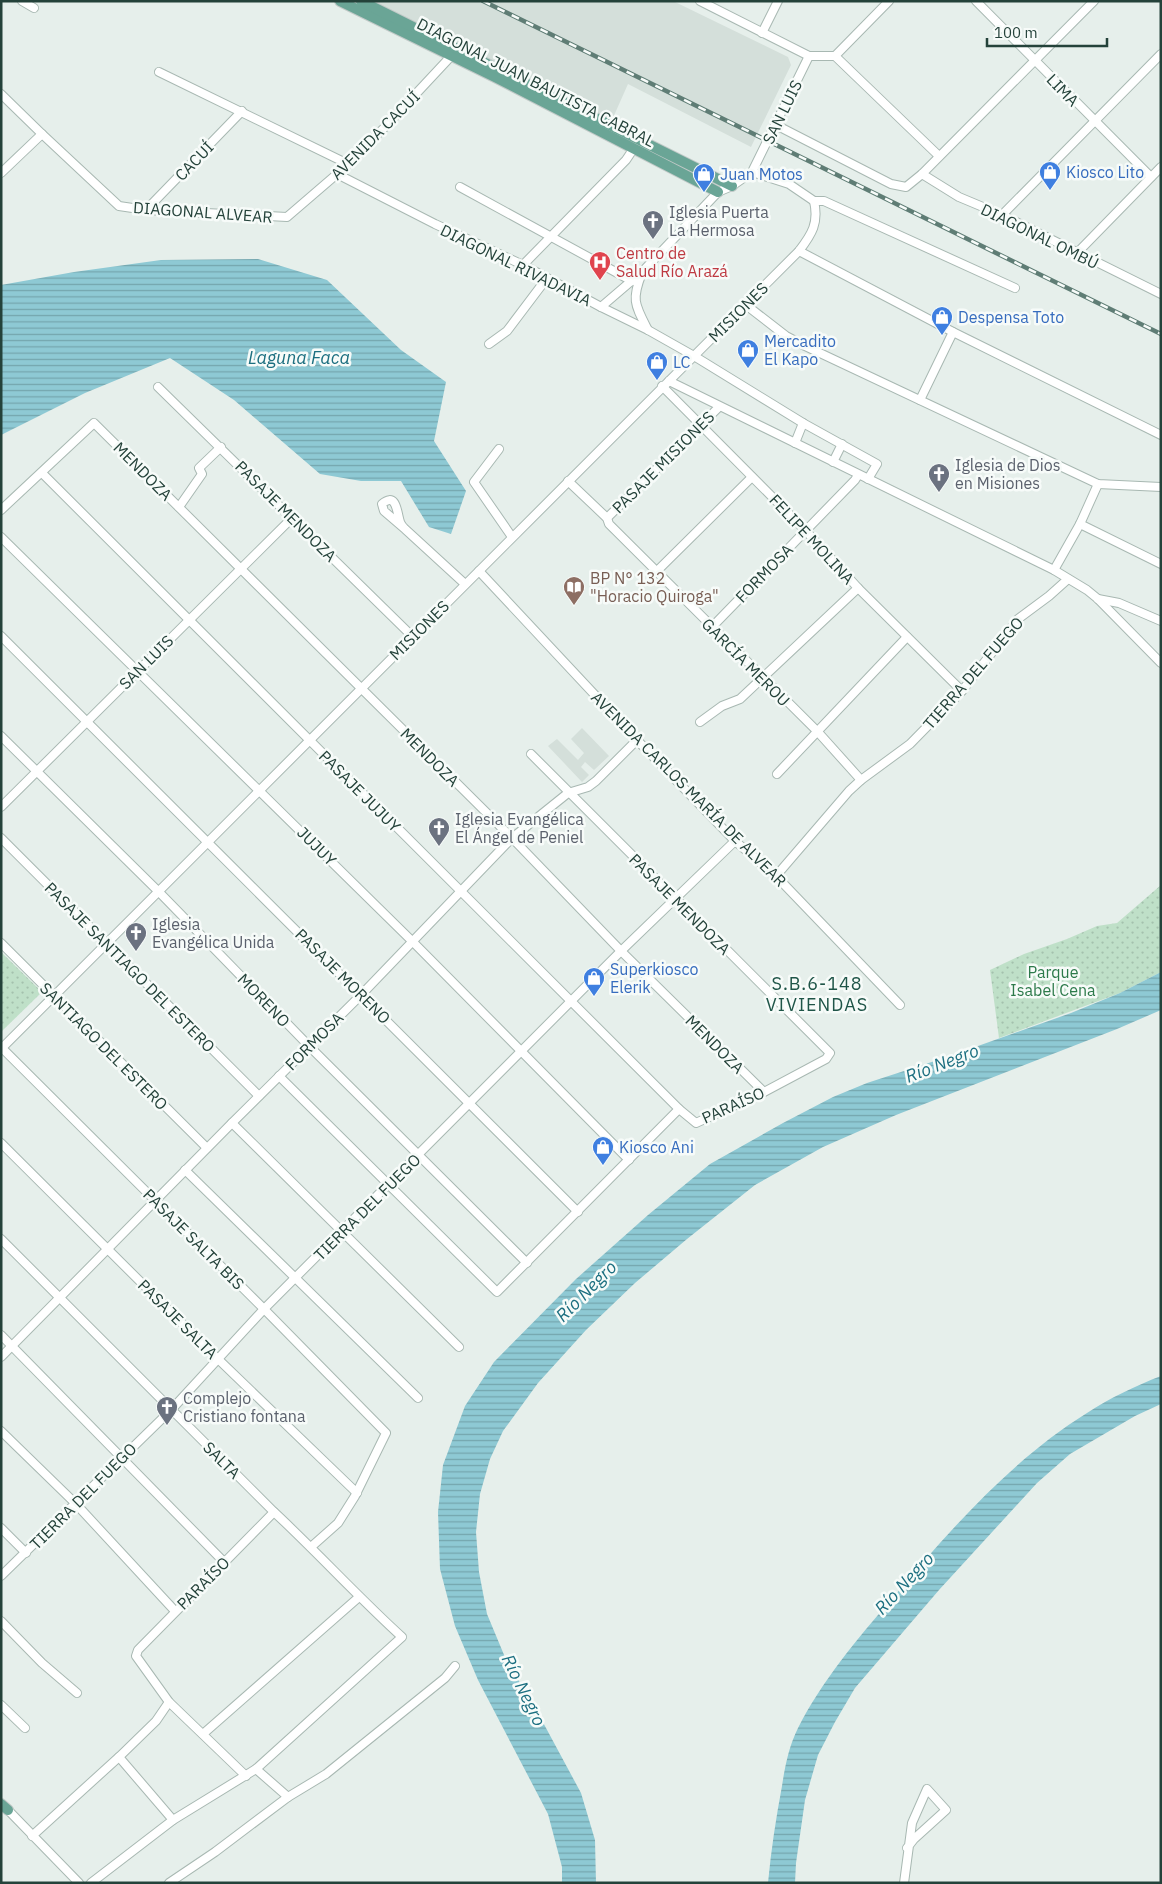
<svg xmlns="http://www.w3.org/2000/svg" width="1162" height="1884" font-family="'IBM Plex Sans',sans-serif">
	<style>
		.built { fill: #d4dfda }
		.grass { fill: url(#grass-dots) }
		.water { fill: url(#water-rules) }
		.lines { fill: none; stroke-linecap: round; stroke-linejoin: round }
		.minor-casing { stroke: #a8b8b2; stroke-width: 10 }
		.major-casing { stroke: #c2cac8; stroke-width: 12 }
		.minor { stroke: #fff; stroke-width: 8 }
		.major { stroke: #6aa596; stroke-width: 10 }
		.rail-casing { stroke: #5f7d75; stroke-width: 4.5 }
		.rail { stroke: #f7fbf9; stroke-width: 2.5; stroke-dasharray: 8; stroke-linecap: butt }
		.labels { text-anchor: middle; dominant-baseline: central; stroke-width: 5; stroke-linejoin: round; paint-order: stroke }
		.street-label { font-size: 16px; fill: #24423a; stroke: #f7fbf9 }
		.shop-label { font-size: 16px; fill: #366cbe; stroke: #f7fbf9; text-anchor: start }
		.worship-label { font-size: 16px; fill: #5b616d; stroke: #f7fbf9; text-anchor: start }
		.health-label { font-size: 16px; fill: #be3a42; stroke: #f7fbf9; text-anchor: start }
		.education-label { font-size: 16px; fill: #785e54; stroke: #f7fbf9; text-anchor: start }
		.park-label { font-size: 16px; fill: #2d7a4b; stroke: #f7fbf9 }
		.water-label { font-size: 18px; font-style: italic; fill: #1c6f80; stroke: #f7fbf9 }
		.neighbourhood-label { font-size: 18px; letter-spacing: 1px; fill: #1f5548; stroke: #f7fbf9 }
	</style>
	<defs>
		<pattern id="grass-dots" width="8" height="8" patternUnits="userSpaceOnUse" patternTransform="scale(1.25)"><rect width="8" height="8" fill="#bfe0c8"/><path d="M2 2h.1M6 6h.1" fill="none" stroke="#a4c1ad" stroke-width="1.8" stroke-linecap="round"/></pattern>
		<pattern id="water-rules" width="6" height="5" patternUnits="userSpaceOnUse" patternTransform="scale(1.25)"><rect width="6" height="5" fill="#8ec9d4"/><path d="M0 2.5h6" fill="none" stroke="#74a5ad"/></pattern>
	</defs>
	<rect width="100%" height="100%" fill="#e6efeb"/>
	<g class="built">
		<path d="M370,1H673L788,57L791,65L751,147L628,84L612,120Z"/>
		<path d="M582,728L609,756L594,770L585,762L581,767L589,775L582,782L548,746L557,739L578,760L584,753L571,739Z"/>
	</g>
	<g class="grass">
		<path d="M1161,885V972L1120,993L999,1038L990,970L1024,954L1067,939L1097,926L1117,923Z"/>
		<path d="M1,952L42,992L1,1032Z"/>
	</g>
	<g class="water">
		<path d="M258,259L327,280L401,350L446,382L434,441L466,491L451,534L429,527L401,481H361L320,474L234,400L170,358L85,393L1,435V285L74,272L161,260Z"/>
		<path d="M1161,972V1010L1117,1029L896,1115L823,1147L755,1185L687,1239L635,1283L586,1330L538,1383L503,1431L490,1459L480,1494L476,1532L479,1572L487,1614L507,1662L532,1702L581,1793L595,1840L596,1883H562V1867L548,1814L478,1680L455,1626L440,1569L438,1512L443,1465L465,1406L494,1362L576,1279L648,1215L710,1164L783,1123L833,1097L867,1083L947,1057L1071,1013L1120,993Z"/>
		<path d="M1161,1376V1404L1135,1416L1070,1454L1037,1483L939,1590L855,1688L835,1722L818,1755L805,1800L796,1863L795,1883H768C771,1850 776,1818 782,1786C785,1766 789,1746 798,1728C822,1681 857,1639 891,1600C948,1532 1011,1460 1087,1413C1110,1398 1135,1386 1161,1376Z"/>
	</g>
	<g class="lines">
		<g class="minor-casing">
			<g id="minor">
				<path d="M22,1L34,8"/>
				<path d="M700,1L809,56H835"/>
				<path d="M976,1L1151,177"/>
				<path d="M762,33L778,1"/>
				<path d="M835,56L939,156"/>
				<path d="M835,56L889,1"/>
				<path d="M159,72L348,164"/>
				<path d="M1,94L42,134L119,206L146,210L287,217L337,174L384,128L454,53"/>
				<path d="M776,125L891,184L906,187L922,174L1094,1"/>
				<path d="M752,172L789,184L814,201H824L1015,288"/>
				<path d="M1,173L42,134"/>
				<path d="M337,174L435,224L523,265L601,307L648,330L694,356L803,423L877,464L868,479"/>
				<path d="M922,174L959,197L1002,215L1161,294"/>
				<path d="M460,187L632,281"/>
				<path d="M146,210L242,111"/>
				<path d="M1002,215L1161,54"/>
				<path d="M799,251L953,332L1161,435"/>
				<path d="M1077,253L1161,167"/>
				<path d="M523,265L626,160L634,148"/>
				<path d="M642,273C631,300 635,305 648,330"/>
				<path d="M746,305L786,336L805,346L1098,484L1161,487"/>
				<path d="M601,307L643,271L718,192L732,186L752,172L809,56"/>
				<path d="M489,344L507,331L547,278"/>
				<path d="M669,381L1054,570L1087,590L1098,599L1161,663"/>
				<path d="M662,386L806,531L858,588L962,691"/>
				<path d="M158,387L413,637"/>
				<path d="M920,400L953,332"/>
				<path d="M795,443L803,423"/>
				<path d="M499,449L474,482L512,537"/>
				<path d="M833,462L842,444"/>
				<path d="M42,473L679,1109"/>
				<path d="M568,481L607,518L609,524L817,731L861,780"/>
				<path d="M179,507L202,474L199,468L221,447"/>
				<path d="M1,510L94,423L512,838L621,951L764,1092"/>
				<path d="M607,518L719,407"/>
				<path d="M1080,524L1161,564"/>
				<path d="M405,529L384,511L382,504C397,491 397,514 400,522C401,525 403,527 405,529L465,584"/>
				<path d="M1,537L413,942L629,1160"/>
				<path d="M1054,570L1080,524L1098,484"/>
				<path d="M479,571L637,740L735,841L776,876L900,1005"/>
				<path d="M657,571L752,477"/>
				<path d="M1098,599L1119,603L1161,621"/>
				<path d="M711,628L855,480L858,475"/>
				<path d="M1,636L578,1212"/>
				<path d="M700,722L722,706L740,699L858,588"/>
				<path d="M1,736L159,892L309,1046L527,1263"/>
				<path d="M777,774L907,637"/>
				<path d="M1,807L292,518"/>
				<path d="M1,838L259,1096"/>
				<path d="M776,876L849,791L861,780L910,744L962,691L1018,619L1049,596L1068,579"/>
				<path d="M1,943L207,1148"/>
				<path d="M1,1047L264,1309L386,1433L355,1496L338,1523L311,1547"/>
				<path d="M1,1049L799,251C812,234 819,223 814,201"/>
				<path d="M279,1076L497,1292L679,1109L696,1123L764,1092L826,1059L830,1053L531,754"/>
				<path d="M232,1123L459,1347"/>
				<path d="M1,1143L218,1359L357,1493"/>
				<path d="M185,1170L418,1398"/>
				<path d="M1,1239L274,1512C318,1553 358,1597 402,1637L256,1769L173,1820L91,1883"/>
				<path d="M1,1335L224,1562"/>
				<path d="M1,1357L232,1123L362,994L512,838L568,793L588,787L596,781L637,740"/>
				<path d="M1,1431L76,1504L175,1611"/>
				<path d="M1,1528L26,1553"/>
				<path d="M1,1576L172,1409L264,1309L621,951L735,841"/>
				<path d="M1,1621L42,1663L77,1693"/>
				<path d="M1,1705L25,1728"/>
				<path d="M203,1734L359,1597"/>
				<path d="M119,1757L173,1820"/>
				<path d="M256,1769L288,1797"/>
				<path d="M246,1776L169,1702L136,1656L138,1650L274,1512"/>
				<path d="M8,1810L79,1883"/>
				<path d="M32,1836L119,1757L156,1721L169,1702"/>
				<path d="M169,1883L215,1852L288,1797L326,1774L445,1678L455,1666"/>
				<path d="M904,1883L912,1823L927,1789L946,1810L914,1839L907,1848"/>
			</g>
		</g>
		<g class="major-casing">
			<g id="major">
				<path d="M340,1L495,77L718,192"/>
				<path d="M361,1L732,186"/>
				<path d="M1,1804L8,1810"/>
			</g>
		</g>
		<use href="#minor" class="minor"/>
		<use href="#major" class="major"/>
		<g class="rail-casing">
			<path id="rail" d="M483,1L1161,334"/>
		</g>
		<use href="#rail" class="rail"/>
	</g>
	<defs>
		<g id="shop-pin" transform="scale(1.125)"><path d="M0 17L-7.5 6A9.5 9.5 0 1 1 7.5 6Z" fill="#3f7fe0" stroke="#f7fbf9"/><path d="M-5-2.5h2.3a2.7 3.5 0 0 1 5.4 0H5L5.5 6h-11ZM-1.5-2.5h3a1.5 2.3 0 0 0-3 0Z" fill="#fff"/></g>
		<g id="church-pin" transform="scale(1.125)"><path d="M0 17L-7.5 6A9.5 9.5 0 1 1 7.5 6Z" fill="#6b7280" stroke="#f7fbf9"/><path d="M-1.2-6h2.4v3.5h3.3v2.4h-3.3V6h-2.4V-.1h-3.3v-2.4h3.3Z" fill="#fff"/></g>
		<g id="hospital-pin" transform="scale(1.125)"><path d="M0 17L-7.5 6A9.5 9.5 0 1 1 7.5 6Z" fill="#e0444e" stroke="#f7fbf9"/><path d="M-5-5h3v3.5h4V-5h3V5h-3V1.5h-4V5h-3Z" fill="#fff"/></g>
		<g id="library-pin" transform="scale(1.125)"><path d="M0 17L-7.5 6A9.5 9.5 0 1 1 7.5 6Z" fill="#8d6e63" stroke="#f7fbf9"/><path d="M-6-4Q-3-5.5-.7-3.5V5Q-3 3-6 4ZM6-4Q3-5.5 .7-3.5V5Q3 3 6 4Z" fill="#fff"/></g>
	</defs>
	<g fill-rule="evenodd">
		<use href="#shop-pin" x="1050" y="172"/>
		<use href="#shop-pin" x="704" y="174"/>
		<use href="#church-pin" x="653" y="221"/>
		<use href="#hospital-pin" x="600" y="262"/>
		<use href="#shop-pin" x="942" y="317"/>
		<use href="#shop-pin" x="748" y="350"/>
		<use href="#shop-pin" x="657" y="362"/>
		<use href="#church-pin" x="939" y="474"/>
		<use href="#library-pin" x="574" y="587"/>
		<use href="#church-pin" x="439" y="828"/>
		<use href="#church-pin" x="136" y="933"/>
		<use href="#shop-pin" x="594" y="978"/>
		<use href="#shop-pin" x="603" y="1147"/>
		<use href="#church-pin" x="167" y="1407"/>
	</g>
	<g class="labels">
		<g class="street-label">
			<text transform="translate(536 82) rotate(27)">DIAGONAL JUAN BAUTISTA CABRAL</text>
			<text transform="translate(1063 90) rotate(46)">LIMA</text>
			<text transform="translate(782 112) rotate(-64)">SAN LUIS</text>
			<text transform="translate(375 135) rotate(-45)">AVENIDA CACUÍ</text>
			<text transform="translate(194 161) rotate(-46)">CACUÍ</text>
			<text transform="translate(203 212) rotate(4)">DIAGONAL ALVEAR</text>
			<text transform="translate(1040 236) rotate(26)">DIAGONAL OMBÚ</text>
			<text transform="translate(516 265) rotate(26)">DIAGONAL RIVADAVIA</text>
			<text transform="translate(738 312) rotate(-45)">MISIONES</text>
			<text transform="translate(663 462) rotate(-45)">PASAJE MISIONES</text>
			<text transform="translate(143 471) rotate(45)">MENDOZA</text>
			<text transform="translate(286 511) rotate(45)">PASAJE MENDOZA</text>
			<text transform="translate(812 539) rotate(47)">FELIPE MOLINA</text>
			<text transform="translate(764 573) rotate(-46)">FORMOSA</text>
			<text transform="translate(419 630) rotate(-45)">MISIONES</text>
			<text transform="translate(146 662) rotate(-45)">SAN LUIS</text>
			<text transform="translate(746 662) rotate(45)">GARCÍA MEROU</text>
			<text transform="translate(973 673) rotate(-49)">TIERRA DEL FUEGO</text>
			<text transform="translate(430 757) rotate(45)">MENDOZA</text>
			<text transform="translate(689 789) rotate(45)">AVENIDA CARLOS MARÍA DE ALVEAR</text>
			<text transform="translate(360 791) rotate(45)">PASAJE JUJUY</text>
			<text transform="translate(317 846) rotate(45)">JUJUY</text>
			<text transform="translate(680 904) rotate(45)">PASAJE MENDOZA</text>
			<text transform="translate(130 967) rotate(45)">PASAJE SANTIAGO DEL ESTERO</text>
			<text transform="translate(343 976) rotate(45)">PASAJE MORENO</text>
			<text transform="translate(264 1000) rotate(46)">MORENO</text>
			<text transform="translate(314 1041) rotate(-45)">FORMOSA</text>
			<text transform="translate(715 1044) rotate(45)">MENDOZA</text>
			<text transform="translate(104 1046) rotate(45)">SANTIAGO DEL ESTERO</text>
			<text transform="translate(733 1105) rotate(-24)">PARAÍSO</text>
			<text transform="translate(367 1207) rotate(-45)">TIERRA DEL FUEGO</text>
			<text transform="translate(194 1239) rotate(45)">PASAJE SALTA BIS</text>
			<text transform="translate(178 1319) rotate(45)">PASAJE SALTA</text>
			<text transform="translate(222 1460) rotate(45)">SALTA</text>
			<text transform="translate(83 1496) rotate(-45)">TIERRA DEL FUEGO</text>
			<text transform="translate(203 1583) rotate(-45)">PARAÍSO</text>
		</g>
		<g class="shop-label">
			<text x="1066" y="172">Kiosco Lito</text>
			<text x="720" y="174">Juan Motos</text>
			<text x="958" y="317">Despensa Toto</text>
			<text x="764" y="341">Mercadito<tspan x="764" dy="18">El Kapo</tspan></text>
			<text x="673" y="362">LC</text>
			<text x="610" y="969">Superkiosco<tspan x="610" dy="18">Elerik</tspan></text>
			<text x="619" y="1147">Kiosco Ani</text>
		</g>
		<g class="worship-label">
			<text x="669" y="212">Iglesia Puerta<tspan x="669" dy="18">La Hermosa</tspan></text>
			<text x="955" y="465">Iglesia de Dios<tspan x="955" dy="18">en Misiones</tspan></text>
			<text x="455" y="819">Iglesia Evangélica<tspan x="455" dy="18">El Ángel de Peniel</tspan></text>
			<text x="152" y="924">Iglesia<tspan x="152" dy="18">Evangélica Unida</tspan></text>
			<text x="183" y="1398">Complejo<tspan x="183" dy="18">Cristiano fontana</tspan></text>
		</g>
		<g class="health-label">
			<text x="616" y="253">Centro de<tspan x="616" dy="18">Salud Río Arazá</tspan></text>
		</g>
		<g class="education-label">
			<text x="590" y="578">BP N° 132<tspan x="590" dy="18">"Horacio Quiroga"</tspan></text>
		</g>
		<g class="park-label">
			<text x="1053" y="972">Parque<tspan x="1053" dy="18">Isabel Cena</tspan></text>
		</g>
		<g class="water-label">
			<text x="299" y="357">Laguna Faca</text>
			<text transform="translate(942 1063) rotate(-21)">Río Negro</text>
			<text transform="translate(586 1291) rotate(-45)">Río Negro</text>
			<text transform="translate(904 1583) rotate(-47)">Río Negro</text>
			<text transform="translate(524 1690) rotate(64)">Río Negro</text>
		</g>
		<g class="neighbourhood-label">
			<text x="817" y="983">S.B.6-148<tspan x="817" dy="21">VIVIENDAS</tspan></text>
		</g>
	</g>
	<rect width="1162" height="1884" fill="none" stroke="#24423a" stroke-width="5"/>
	<path d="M987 38v8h120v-8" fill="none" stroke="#24423a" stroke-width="2.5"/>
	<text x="994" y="38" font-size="15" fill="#24423a" stroke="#f7fbf9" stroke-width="4" paint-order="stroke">100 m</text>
</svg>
